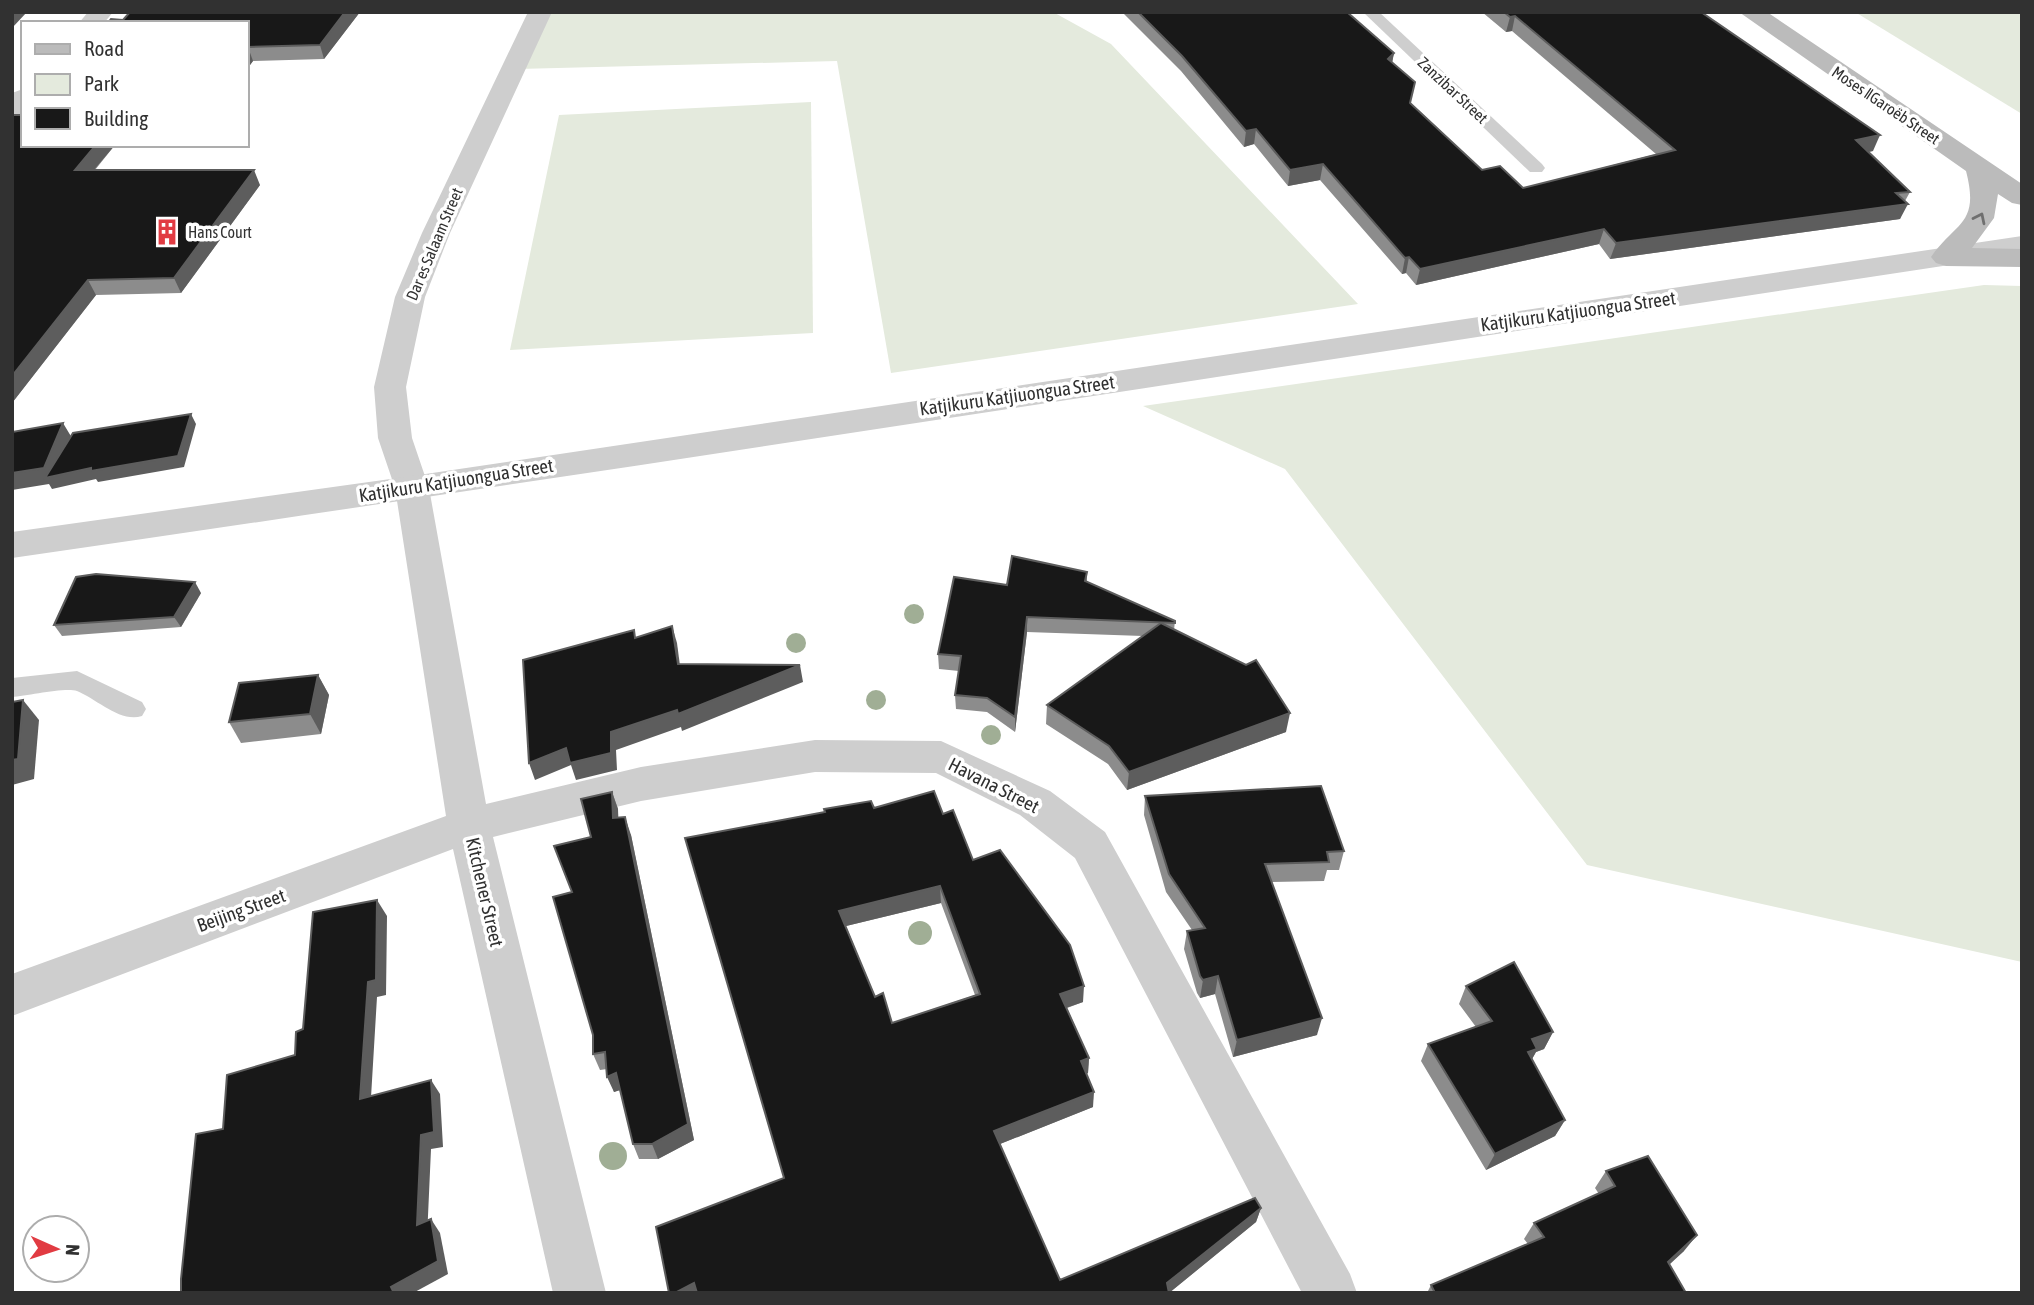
<svg xmlns="http://www.w3.org/2000/svg" width="2034" height="1305" font-family="'Asap Condensed',sans-serif">
	<style>
		.green { fill: #e4eadd }
		.lines { fill: none; stroke-linecap: round; stroke-linejoin: round }
		.service { fill: #cecece; fill-rule: evenodd }
		.minor { fill: #cecece; fill-rule: evenodd }
		.tertiary { fill: #cecece; fill-rule: evenodd }
		.secondary { fill: #bbb; fill-rule: evenodd }
		.tree { fill: #a0ae95 }
		.wall { fill: #8c8c8c; fill-rule: evenodd }
		.shaded-wall { fill: #5d5d5d }
		.building { fill: #181818; stroke: #5d5d5d; stroke-width: 2; fill-rule: evenodd }
		.oneway { stroke: #6f6f6f }
		.labels { text-anchor: middle; dominant-baseline: central; stroke-width: 7; stroke-linejoin: round; paint-order: stroke }
		.far-street-label { font-size: 16px; fill: #313131; stroke: #fff }
		.far-poi-label { font-size: 16px; fill: #313131; stroke: #fff; text-anchor: start }
		.street-label { font-size: 19px; fill: #313131; stroke: #fff }
	</style>
	<rect width="100%" height="100%" fill="#fff"/>
	<g class="green">
		<path d="M546,12H1053L1111,44L1358,304L891,373L837,61L518,69Z"/>
		<path d="M1855,12H2022V114Z"/>
		<path d="M811,102L813,333L510,350L559,115Z"/>
		<path d="M1984,285L2022,286V962L1587,865L1285,469L1143,406Z"/>
	</g>
	<g class="lines">
		<g class="service">
			<path d="M1363,12H1379L1542,164L1545,168L1542,172H1530Z"/>
			<path d="M77,671L142,702L146,709L142,716C120,723 97,699 77,691C65,687 27,696 12,697V678Z"/>
		</g>
		<g class="minor">
			<path d="M88,12H113L104,23H79Z"/>
			<path d="M528,12H552L450,233L425,297L406,387L412,438L429,488L486,804L641,767L815,740L941,741L1050,791L1105,832L1350,1274L1357,1293H1302L1075,858L1020,815L936,773L815,772L641,801L493,837L606,1293H553L453,849L12,1016V974L446,816L395,488L378,438L374,387L395,297L422,233Z"/>
			<path d="M23,89V113L12,117V93Z"/>
		</g>
		<path class="tertiary" d="M2022,236V254C1352,355 683,461 12,558V532L412,476Z"/>
		<path class="secondary" d="M1739,12H1767L2022,184V205L2012,203L1998,194L1994,218L1972,248L2022,249V267L1946,266L1936,263L1931,257C1956,221 1980,225 1966,171Z"/>
	</g>
	<g class="tree">
		<circle cx="914" cy="614" r="10"/>
		<circle cx="796" cy="643" r="10"/>
		<circle cx="876" cy="700" r="10"/>
		<circle cx="991" cy="735" r="10"/>
		<circle cx="920" cy="933" r="12"/>
		<circle cx="613" cy="1156" r="14"/>
	</g>
	<g class="wall">
		<path d="M360,12L324,59L253,61L247,69V23L123,20Z"/>
		<path d="M1122,12H1347L1394,53L1392,63L1411,103L1482,170L1523,188L1656,154L1512,31L1506,32L1482,12H1701L1873,151L1868,152L1910,192L1905,201L1900,219L1610,259L1599,244L1416,285L1406,273L1402,274L1320,180L1288,186L1254,144L1244,147L1181,71Z"/>
		<path d="M23,145H115L95,170L260,185L181,293L96,295L12,403Z"/>
		<path d="M1087,572V582L1175,621L1174,630L1286,732L1127,790L1108,764L1046,724L1047,705L1143,636L1027,632L1015,732L987,712L956,709L955,695L959,671L939,669L938,654L1007,585Z"/>
		<path d="M201,593L181,627L62,636L54,625Z"/>
		<path d="M318,675L329,695L321,734L241,743L229,722Z"/>
		<path d="M612,792L618,809V818L631,835L694,1140L658,1159H639L633,1144L620,1090L614,1092L607,1069L600,1070L593,1054V1035L572,892Z"/>
		<path d="M1145,796L1344,851L1339,870H1327L1324,881L1272,882L1317,1035L1233,1057L1215,994L1200,998L1197,993L1184,949L1187,931L1192,930L1166,892L1144,815Z"/>
		<path d="M874,808L943,814L973,860L1083,1002L1067,1008L1089,1058L1088,1073L1086,1074L1093,1107L1000,1144L1060,1280L1261,1208L1256,1222L1169,1293H669L784,1178L825,812L824,809ZM941,903L975,995L892,1023L875,997L846,926Z"/>
		<path d="M1466,986L1553,1032L1544,1049L1536,1052L1532,1059L1565,1120L1555,1136L1486,1170L1421,1061L1428,1044L1476,1027L1459,1004Z"/>
		<path d="M1606,1171L1684,1251L1669,1264L1686,1293H1427L1431,1285L1528,1244L1524,1239L1534,1223L1599,1194L1595,1188Z"/>
	</g>
	<g class="shaded-wall">
		<path d="M13,12H27L12,28V13Z"/>
		<path d="M345,12H360L324,59L320,45Z"/>
		<path d="M1515,16L1512,31L1506,32L1510,17Z"/>
		<path d="M248,47L253,61L247,69V48Z"/>
		<path d="M1394,53L1391,68L1388,59Z"/>
		<path d="M1256,129L1254,144L1244,147L1246,131Z"/>
		<path d="M1880,135L1873,151L1849,156L1856,140Z"/>
		<path d="M96,145H115L82,184L75,170Z"/>
		<path d="M1323,164L1320,180L1288,186L1290,170Z"/>
		<path d="M254,170L260,185L181,293L174,278Z"/>
		<path d="M1908,204L1900,219L1610,259L1616,243Z"/>
		<path d="M1604,229L1599,244L1416,285L1420,269Z"/>
		<path d="M1409,257L1406,273L1402,274L1405,258Z"/>
		<path d="M88,280L96,295L12,403V376Z"/>
		<path d="M191,414L196,424L184,467L98,482L96,479L52,489L49,484L12,490V473L63,423L72,438Z"/>
		<path d="M195,582L201,593L181,627L174,617Z"/>
		<path d="M1027,617V632L1015,732V717Z"/>
		<path d="M672,626L677,643L682,681L678,664Z"/>
		<path d="M800,665L803,682L682,731L681,727L616,750L617,770L576,780L571,765L535,780L529,763L566,748Z"/>
		<path d="M318,675L329,695L321,734L310,714Z"/>
		<path d="M23,700L39,720L34,779L12,785V760Z"/>
		<path d="M1290,713L1286,732L1127,790L1129,772Z"/>
		<path d="M612,792L618,809L619,836L613,818Z"/>
		<path d="M625,817L631,835L694,1140L658,1159L652,1144Z"/>
		<path d="M940,886L941,903L842,927L839,911Z"/>
		<path d="M377,900L387,916L386,995L377,997L370,1114L360,1099L368,982Z"/>
		<path d="M1218,976L1215,994L1200,998L1203,980Z"/>
		<path d="M1084,986L1083,1002L1060,1010V994Z"/>
		<path d="M1322,1018L1317,1035L1233,1057L1237,1040Z"/>
		<path d="M1553,1032L1544,1049L1536,1052L1528,1066L1519,1069L1532,1039Z"/>
		<path d="M1089,1058L1088,1073L1080,1077L1081,1061Z"/>
		<path d="M616,1073L623,1089L614,1092L607,1077Z"/>
		<path d="M431,1080L440,1094L443,1147L431,1149L427,1238L417,1225L421,1135Z"/>
		<path d="M1094,1092L1093,1107L995,1146L994,1131Z"/>
		<path d="M1565,1120L1555,1136L1486,1170L1495,1154Z"/>
		<path d="M1261,1208L1256,1222L1169,1293L1167,1283Z"/>
		<path d="M431,1219L440,1233L448,1274L413,1293H394L391,1287Z"/>
		<path d="M1697,1235L1684,1251L1655,1278L1668,1262Z"/>
		<path d="M694,1283L698,1293H675Z"/>
	</g>
	<g class="building">
		<path d="M130,12H345L320,45L248,47L247,48V23H108L111,19L123,20Z"/>
		<path d="M1138,12H1347L1394,53L1388,59L1415,82L1410,103L1482,170L1500,166L1523,188L1675,150L1515,16L1510,17L1504,12H1701L1880,135L1856,140L1910,192L1896,193L1908,204L1616,243L1604,229L1420,269L1409,257L1405,258L1323,164L1290,170L1256,129L1246,131L1182,56Z"/>
		<path d="M12,115H23V145H96L75,170H254L174,278L88,280L12,376Z"/>
		<path d="M191,414L178,456L91,471V468L45,478L73,433Z"/>
		<path d="M63,423L44,468L12,473V432Z"/>
		<path d="M1012,556L1087,572L1085,581L1175,621V623L1027,617L1015,717L987,698L955,695L961,656L938,654L954,577L1007,585Z"/>
		<path d="M96,574L195,582L174,617L54,625L76,577Z"/>
		<path d="M1161,623L1246,665L1256,660L1290,713L1129,772L1109,746L1047,705Z"/>
		<path d="M672,626L678,664L800,665L678,714L677,710L611,732V753L570,763L566,748L529,763L523,660L634,630L635,638Z"/>
		<path d="M318,675L310,714L229,722L239,683Z"/>
		<path d="M23,700L18,759L12,760V702Z"/>
		<path d="M1321,786L1344,851L1327,852L1329,862L1265,864L1322,1018L1237,1040L1218,976L1203,980L1200,976L1187,931L1205,928L1169,874L1145,796Z"/>
		<path d="M934,791L943,814L953,810L973,860L1000,850L1070,945L1084,986L1060,994L1089,1058L1081,1061L1094,1092L994,1131L1060,1280L1255,1198L1261,1208L1167,1283L1169,1293H697L694,1283L675,1293H669L656,1227L784,1178L685,838L825,812L824,809L871,801L874,808ZM940,886L980,994L892,1023L883,993L875,997L839,911Z"/>
		<path d="M612,792L613,818L625,817L688,1124L652,1144H633L616,1073L607,1077L605,1052L593,1054V1035L553,897L572,892L554,846L591,837L581,799Z"/>
		<path d="M377,900L376,980L368,982L360,1099L431,1080L434,1132L421,1135L417,1225L431,1219L438,1261L391,1287L394,1293H181V1279L196,1134L223,1129L227,1075L295,1055L296,1032L303,1029L313,912Z"/>
		<path d="M1514,962L1553,1032L1532,1039L1537,1049L1528,1052L1565,1120L1495,1154L1428,1044L1492,1021L1466,986Z"/>
		<path d="M1648,1156L1697,1235L1668,1262L1686,1293H1435L1431,1285L1544,1237L1534,1223L1615,1186L1606,1171Z"/>
	</g>
	<defs><path id="oneway-chevron" d="M-2-3.5L2.5 0L-2 3.5" fill="none" stroke-width="1.6" stroke-linecap="round" stroke-linejoin="round" transform="scale(1.75)"/></defs>
	<use class="oneway" href="#oneway-chevron" transform="translate(1980 218) rotate(-64)"/>
	<defs>
		<g id="building-bare" transform="scale(2.1)"><path d="M-4-6H4V6H1V3H-1V6H-4ZM-2.5-4.3h1.7v1.8h-1.7ZM.8-4.3h1.7v1.8H.8ZM-2.5-1h1.7V.8h-1.7ZM.8-1h1.7V.8H.8Z" fill="#e13b42" stroke="#fff" stroke-width="2.5" paint-order="stroke"/></g>
	</defs>
	<g fill-rule="evenodd">
		<use href="#building-bare" x="167" y="232"/>
	</g>
	<g class="labels">
		<g class="far-street-label">
			<text transform="translate(1453 90) rotate(43)">Zanzibar Street</text>
			<text transform="translate(1886 105) rotate(34)">Moses ǁGaroëb Street</text>
			<text transform="translate(434 244) rotate(-67)">Dar es Salaam Street</text>
		</g>
		<g class="far-poi-label">
			<text x="188" y="232">Hans Court</text>
		</g>
		<g class="street-label">
			<text transform="translate(1578 311) rotate(-8)">Katjikuru Katjiuongua Street</text>
			<text transform="translate(1017 395) rotate(-8)">Katjikuru Katjiuongua Street</text>
			<text transform="translate(456 480) rotate(-9)">Katjikuru Katjiuongua Street</text>
			<text transform="translate(994 785) rotate(27)">Havana Street</text>
			<text transform="translate(485 892) rotate(77)">Kitchener Street</text>
			<text transform="translate(241 910) rotate(-20)">Beijing Street</text>
		</g>
	</g>
	<rect width="2034" height="1305" fill="none" stroke="#313131" stroke-width="28"/>
	<rect x="21" y="21" width="228" height="126" fill="#ffffff" stroke="#adadad" stroke-width="2"/>
	<rect x="35" y="44" width="35" height="10" fill="#bbbbbb" stroke="#adadad" stroke-width="2"/>
	<text x="84" y="56" font-size="21" fill="#313131">Road</text>
	<rect x="35" y="74" width="35" height="21" fill="#e4eadd" stroke="#adadad" stroke-width="2"/>
	<text x="84" y="91" font-size="21" fill="#313131">Park</text>
	<rect x="35" y="108" width="35" height="21" fill="#181818" stroke="#adadad" stroke-width="2"/>
	<text x="84" y="126" font-size="21" fill="#313131">Building</text>
	<g transform="translate(56 1249) rotate(93)"><circle r="33" fill="#ffffff" stroke="#adadad" stroke-width="2"/>
	<path d="M0-5L12 26L0 18L-12 26Z" fill="#e13b42"/>
	<text y="-10" font-size="19" font-weight="bold" text-anchor="middle" fill="#313131">N</text>
	</g>
</svg>
